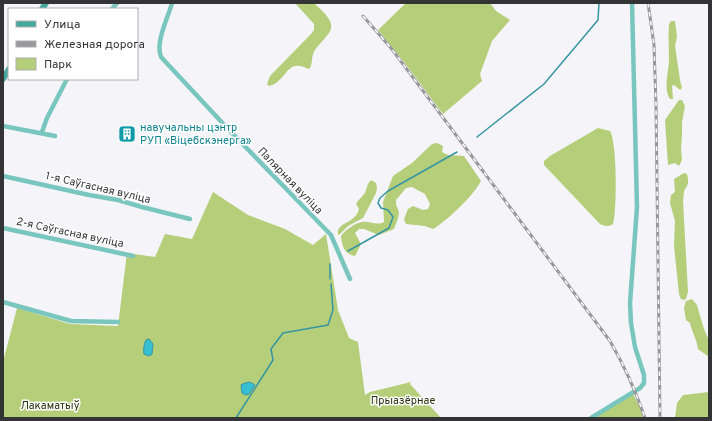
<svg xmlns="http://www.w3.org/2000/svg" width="712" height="421" font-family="Overpass,sans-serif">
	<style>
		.green { fill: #b4ce79 }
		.water { fill: #37bfd2; stroke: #3695a3 }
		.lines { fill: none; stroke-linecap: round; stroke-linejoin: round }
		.stream { stroke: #3695a3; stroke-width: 1.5 }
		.street { stroke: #78c6be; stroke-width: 4.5 }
		.secondary { stroke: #44aaa0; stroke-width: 6 }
		.rail-casing { stroke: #98979b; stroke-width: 3 }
		.rail { stroke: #fff; stroke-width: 1.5; stroke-dasharray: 4.5; stroke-linecap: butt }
		.labels { text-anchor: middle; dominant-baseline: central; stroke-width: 3; stroke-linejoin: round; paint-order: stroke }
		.culture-label { font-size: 11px; fill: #0d838f; stroke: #fff; text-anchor: start }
		.street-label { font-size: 11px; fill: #343436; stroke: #fff }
		.park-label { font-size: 11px; fill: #252f0a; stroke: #fff }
	</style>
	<rect width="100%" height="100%" fill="#f5f4f9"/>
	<g class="green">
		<path d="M295,3H314C322,11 337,22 329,33C325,39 319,44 315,50C311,56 313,62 310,68L308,69C286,57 287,82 269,86L267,84L270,76L311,34L314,30V24Z"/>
		<path d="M406,3H490L496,11L510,20L492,41L480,74L482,81L443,114L401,58L378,30Z"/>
		<path d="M671,21H675L677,37L675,46L680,80L682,88L680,90L674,85L672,86L673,99H670C663,88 669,71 669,59C669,48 668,36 669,24Z"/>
		<path d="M679,100H682L685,106L682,122V134L681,149L682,160L679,166L675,163L668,165L665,120Z"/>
		<path d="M598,128L610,131C617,142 617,210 613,224C609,227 604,226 600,224L544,165V161L550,156Z"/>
		<path d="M437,143L443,146L442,152L448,155L464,156L481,181C473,196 448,220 433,229L425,226L406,224L404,219L408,209L413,206L423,210L428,209L430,204L425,194L412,187L406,188L396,200V205C402,214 397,220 394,229L379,235L364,229H359L355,233L361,244L355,256C344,254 342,246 341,236C345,230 355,223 362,222C370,221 376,226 384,222L383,202L393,176L412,163L432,144Z"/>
		<path d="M684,173L687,174L688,179V184L684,191L683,201L688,292L686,299L683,300L681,299L679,294L674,246L675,221L670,203L671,195L675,192L674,179Z"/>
		<path d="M371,180L376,183L377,188L376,193L363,218L348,226L340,234L338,235C336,221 355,225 359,209L356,204C358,200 362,197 365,193C367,188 367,184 371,180Z"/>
		<path d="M213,192L248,215L285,229L313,245L326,234L338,310L349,338L358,342L365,395L370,392L411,382L410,384L441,418H3V362L17,308L70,324L118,326L127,253L155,257L165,234L192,239Z"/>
		<path d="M692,299L697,305L703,326L709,341V357L698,349C697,340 692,332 690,323L686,320L684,308L686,301Z"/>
		<path d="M709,392V418H675L677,403L683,395Z"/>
		<path d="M633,394L641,409L643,418H594Z"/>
	</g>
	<g class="water">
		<path d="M149,339L153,344L152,354L149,356L144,354C143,350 144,344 146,340Z"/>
		<path d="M250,382L255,385L249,394L246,395L242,393L241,385L245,383Z"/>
	</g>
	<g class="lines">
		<g class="stream">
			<path d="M477,137L544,84L598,20L599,3"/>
			<path d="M348,251L389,228L393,217L388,210L381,208L378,203L380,198L388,191L457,152"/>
			<path d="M330,264V279"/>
			<path d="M236,418L273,360L271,349L283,333L328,325L333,310L331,284"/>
		</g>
		<g class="street">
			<path d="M172,3C168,18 155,42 161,57L229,130L331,235L350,279"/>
			<path d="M112,9L117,3"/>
			<path d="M3,126L55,136"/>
			<path d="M42,132L47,118L67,79"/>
			<path d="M3,176L89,195L118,200L142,207L190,219"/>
			<path d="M3,228L133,256"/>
			<path d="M3,302L71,321L118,322"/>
			<path d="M591,418L640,388L644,383V375L635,347L631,323L630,303L637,207L632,3"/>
		</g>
		<g class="secondary">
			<path d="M42,9L46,3"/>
			<path d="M3,79L9,69"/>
		</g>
		<g class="rail-casing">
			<g id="rail">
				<path d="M648,3L654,45L656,105L660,418"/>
				<path d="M363,16L391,48L610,341C625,367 635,389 645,418"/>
			</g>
		</g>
		<use href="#rail" class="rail"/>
	</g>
	<defs>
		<g id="building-square" transform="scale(0.9)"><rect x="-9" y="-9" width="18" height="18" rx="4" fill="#0f9aa8" stroke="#fff"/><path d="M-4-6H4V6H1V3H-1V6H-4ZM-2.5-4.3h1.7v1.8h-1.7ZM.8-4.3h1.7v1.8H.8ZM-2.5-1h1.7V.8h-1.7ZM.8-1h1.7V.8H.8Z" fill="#fff"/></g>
	</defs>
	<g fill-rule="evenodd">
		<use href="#building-square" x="127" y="134"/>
	</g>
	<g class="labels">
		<g class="culture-label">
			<text x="140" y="128">навучальны цэнтр<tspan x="140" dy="13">РУП «Віцебскэнерга»</tspan></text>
		</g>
		<g class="street-label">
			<text transform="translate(290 181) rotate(46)">Палярная вуліца</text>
			<text transform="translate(98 188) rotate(13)">1-я Саўгасная вуліца</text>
			<text transform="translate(70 233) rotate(12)">2-я Саўгасная вуліца</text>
		</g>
		<g class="park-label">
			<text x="403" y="401">Прыазёрнае</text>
			<text x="50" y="406">Лакаматыў</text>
		</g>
	</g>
	<rect width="712" height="421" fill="none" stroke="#343436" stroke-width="8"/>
	<rect x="8" y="8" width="130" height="72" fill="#ffffff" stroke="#aeaeaf"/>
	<rect x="16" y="21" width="20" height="6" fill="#44aaa0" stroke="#aeaeaf"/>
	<text x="44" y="28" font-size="12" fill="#343436">Улица</text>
	<rect x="16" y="41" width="20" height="6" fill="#98979b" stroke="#aeaeaf"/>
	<text x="44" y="48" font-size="12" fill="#343436">Железная дорога</text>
	<rect x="16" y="58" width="20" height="12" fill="#b4ce79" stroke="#aeaeaf"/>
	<text x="44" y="68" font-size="12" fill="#343436">Парк</text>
</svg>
